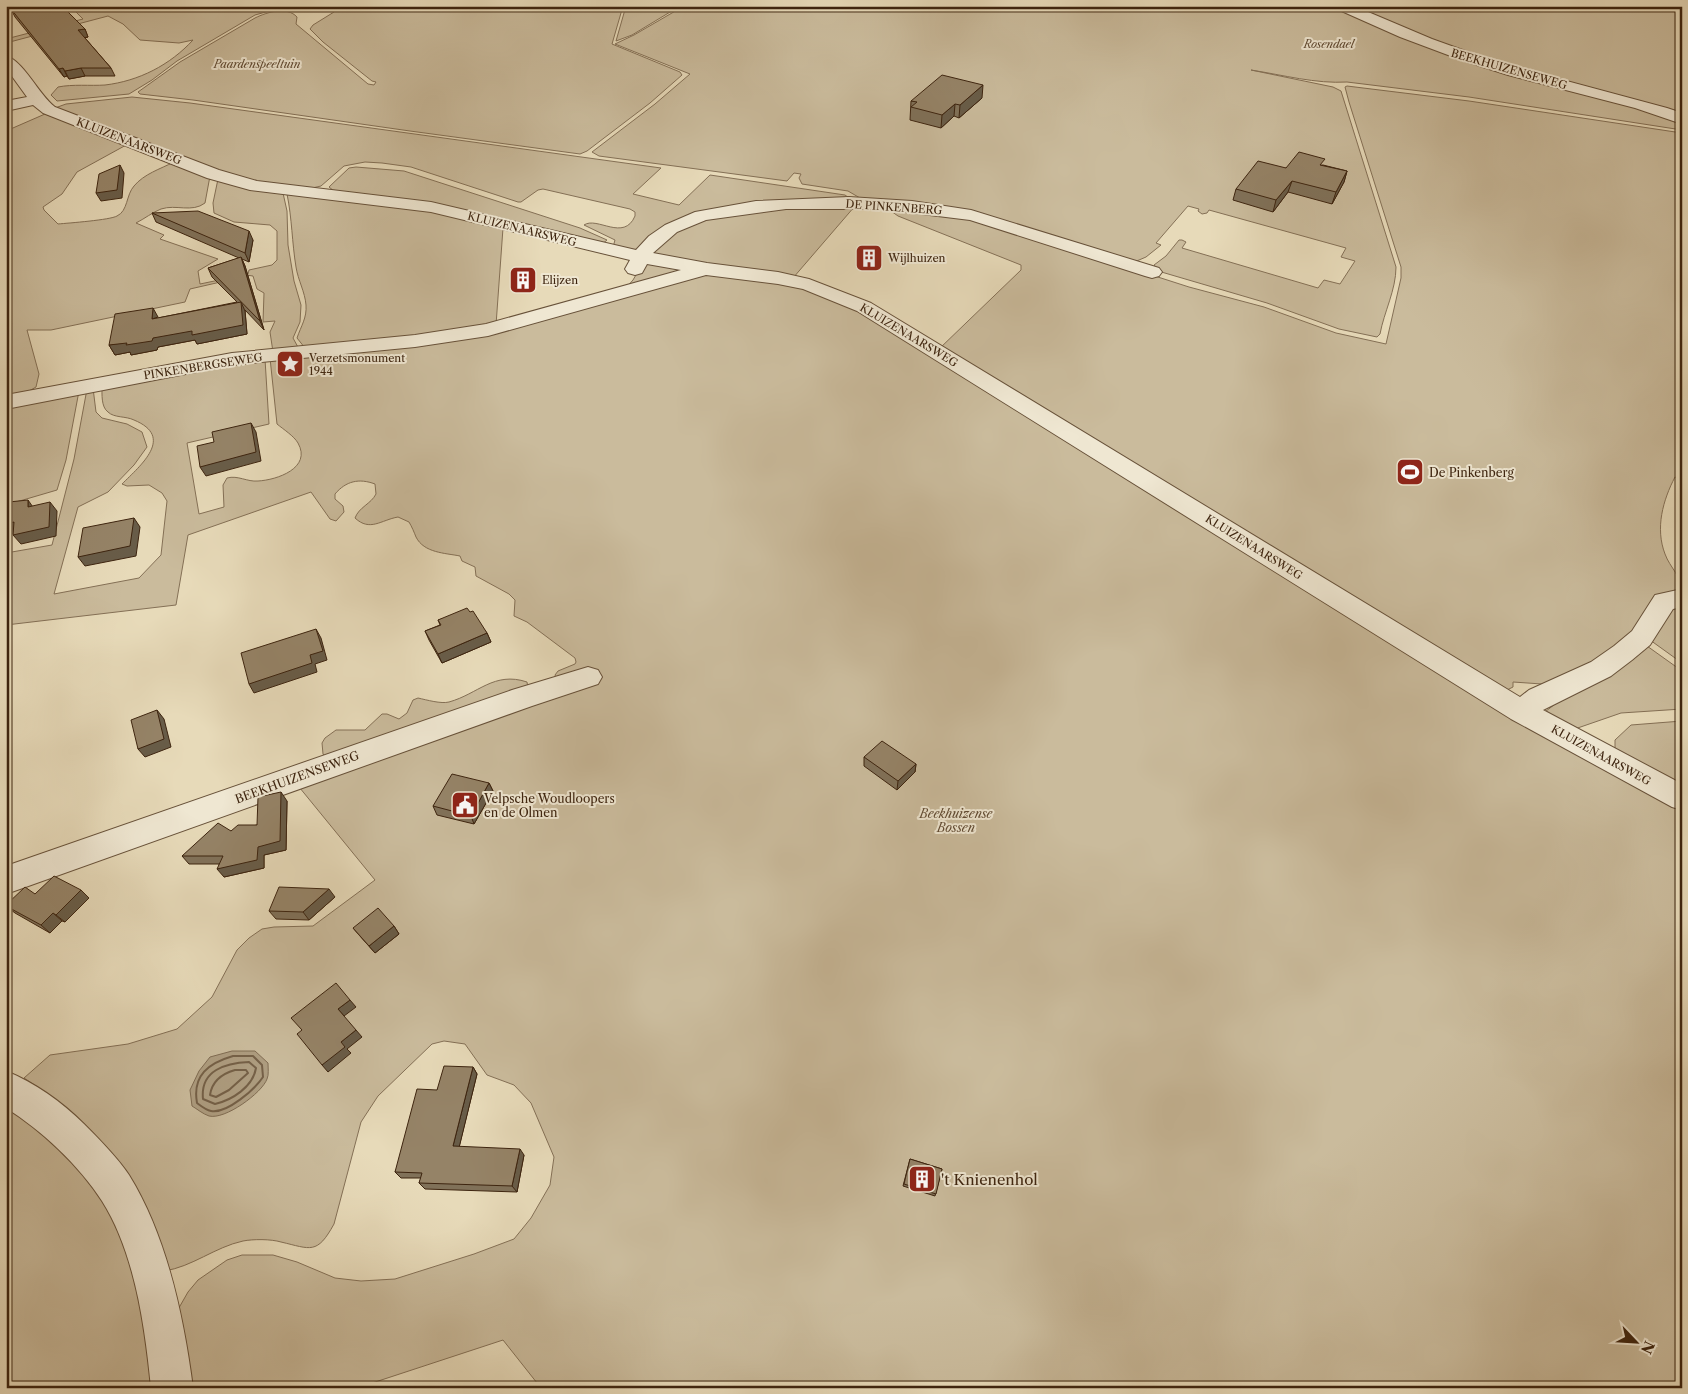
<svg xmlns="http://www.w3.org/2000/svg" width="1688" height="1394" font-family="'Libre Caslon Text',serif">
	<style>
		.green { fill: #cabb9c; stroke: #847056 }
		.water { fill: #ad9c7f; stroke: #806c52 }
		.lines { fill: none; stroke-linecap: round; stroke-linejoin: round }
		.shore { stroke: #756047; stroke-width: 2 }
		.minor-casing { stroke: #68523a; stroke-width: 2 }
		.minor { fill: #efe7d2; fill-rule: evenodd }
		.wall { fill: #807159; stroke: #3d240f }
		.shaded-wall { fill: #685c48; stroke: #3d240f }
		.building { fill: #958367; stroke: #3d240f }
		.labels { text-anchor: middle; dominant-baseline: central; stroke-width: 4; stroke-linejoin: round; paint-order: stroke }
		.far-park-label { font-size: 11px; font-style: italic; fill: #604a32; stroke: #efe7d2 }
		.far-street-label { font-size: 11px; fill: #3d240f; stroke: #efe7d2 }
		.far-poi-label { font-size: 11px; fill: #3d240f; stroke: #efe7d2; text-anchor: start }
		.poi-label { font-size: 12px; fill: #3d240f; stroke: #efe7d2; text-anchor: start }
		.street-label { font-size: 12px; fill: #3d240f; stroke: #efe7d2 }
		.park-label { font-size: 12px; font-style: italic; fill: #604a32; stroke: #efe7d2 }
		.near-poi-label { font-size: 15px; fill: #3d240f; stroke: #efe7d2; text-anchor: start }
	</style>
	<rect width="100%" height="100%" fill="#e7dab9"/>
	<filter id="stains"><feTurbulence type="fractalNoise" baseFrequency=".004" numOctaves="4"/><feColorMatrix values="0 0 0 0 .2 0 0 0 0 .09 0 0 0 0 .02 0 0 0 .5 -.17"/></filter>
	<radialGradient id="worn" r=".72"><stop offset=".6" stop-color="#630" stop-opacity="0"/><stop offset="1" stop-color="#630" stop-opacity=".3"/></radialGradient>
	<g class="green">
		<path d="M67,6H287L255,15L177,61L152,80L129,94L57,101L51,95L58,87C73,84 90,86 105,85C139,81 170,65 193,40L179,43L140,40L123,24L108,16L6,43V39L83,19L73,9Z"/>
		<path d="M290,6H623L612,44L680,72L682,75L650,103L587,151L580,154L410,131L193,100L140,94L138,92L180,62L255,18C267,12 287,6 297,17L296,24L368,84L374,85L376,82L372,81L323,42L310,29L313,25L334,12L322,9L280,10Z"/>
		<path d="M626,6H680L632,35L616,41Z"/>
		<path d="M684,6H1338L1440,51L1636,105L1682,121V130L1469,97L1347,82C1316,84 1283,75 1251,70L1333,87L1341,91L1396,267C1396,290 1384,312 1380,334L1377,337L1339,329L1267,303L1158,271L1154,265L1166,256L1179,240H1182L1186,242L1182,248L1318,288L1324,280L1340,284L1355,261L1341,257L1346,248L1209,210L1207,213L1202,214L1198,211L1199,209L1188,206L1156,243L1161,245L1146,257L1132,263L974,213L860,198L848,191L802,184L799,178L801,174L794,173L787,181L599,156L592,152L655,104L690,74L615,44L634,35Z"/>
		<path d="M1346,6H1682V116L1516,71Z"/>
		<path d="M1347,86L1469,101L1682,133V480L1675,477C1663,500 1655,528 1665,554C1670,568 1682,576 1682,593L1595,666L1542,684L1513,682V687L1501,693L939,349L1021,270V265L898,216L891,211L894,208L971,217L1189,287L1264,307L1336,333L1386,344L1401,278V267L1349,102L1345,87Z"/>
		<path d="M132,97L190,103L661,168L633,194L679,205L710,175L845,195L852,200L700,214L639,252L613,247L615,240L584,225C597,216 624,242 635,216V212L630,209L543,189L538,190L521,202H518L411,167L382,163L365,162L344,166L321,186L308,189L272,186L230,176L55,108L66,104Z"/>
		<path d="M45,114L128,144L77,172L62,194L43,207L44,210L58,224C69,223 110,220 117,216C128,211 126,195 134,186C144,174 160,169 174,162L210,176L205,203C192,213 176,204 161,209C153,212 144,219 136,223L164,235L160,239L218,259L198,271L200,284L248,274L249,270L272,265L277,260V231L270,225L234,222L214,213L213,203L218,179L283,193L287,211L288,245L294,281L301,305L300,322L293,338L299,349L273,352L270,332L275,321L263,322L264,293L257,289L253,276L246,275L238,278L190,289L185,302L51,330H27L39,374L36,387L22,395L6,398V131Z"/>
		<path d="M356,167L404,171L580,228L607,240L601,245L334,191L329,187L349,168Z"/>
		<path d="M287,194L401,205L503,228L496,325L461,332L305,348L297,338C301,326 307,318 306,305C305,292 298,280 296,267C292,243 292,218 287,194Z"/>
		<path d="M855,206L793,278L653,255L652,250L689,222L747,210Z"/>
		<path d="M643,263L680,269L679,272L625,289L633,280Z"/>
		<path d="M713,273L808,288L841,300L1682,804V1388H541L503,1340L357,1388H186L176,1313L188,1292L198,1280L227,1260L242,1255H273L297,1262L335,1278L361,1281L395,1279L474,1254L514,1239L531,1218L550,1185L554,1157L531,1103L514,1085L487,1075L465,1044L444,1041L432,1044L378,1096L361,1122L334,1224C317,1255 311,1249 281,1242C271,1239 253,1239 243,1241C215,1247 192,1267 164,1271L45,1092L24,1078L50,1055L128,1044L177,1029L212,997L237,950L249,938L262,929L274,927L313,926L375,880L295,782L326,758L323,754L322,743L325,738L336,730H365L382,714H387L399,719L407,713L413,700L418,698C427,700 441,704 449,702C478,694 494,671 527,682L528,688L556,678L555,675L558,671L575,664L576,662L575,658L527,622L514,616L515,600L509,594L476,576L475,567L462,561L460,556C445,553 424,553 416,537C414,532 412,527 409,522L398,517C381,520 370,532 355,518C359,507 371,504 376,494L375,484C359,478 346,481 335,494V499L343,506L344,512L336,521L330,519L311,492L188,535L176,605L6,625V553L52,545L74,459L87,389L93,388L96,412L102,418L127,424L142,432L147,447L134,465L108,492L78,507L54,594L139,578L161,555L167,501L162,493L149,485L127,486L122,484C141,465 175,437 134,420C126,416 114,418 108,412C101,407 102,394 102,386L265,359L269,424L187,443L199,514L224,507L223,485L227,478C238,475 247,482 258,481C277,480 312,468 298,443C294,436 283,429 277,424L270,358L414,344Z"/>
		<path d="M79,391L66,460L57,490L6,505V405Z"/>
		<path d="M1672,604L1682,605V663L1650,640Z"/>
		<path d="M1647,646L1682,671V709L1621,713L1569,731L1541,715L1559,701Z"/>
		<path d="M1682,721V791L1615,756V740L1631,725Z"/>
		<path d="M6,1101L31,1116L106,1197L130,1253L159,1388H6Z"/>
	</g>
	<path class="water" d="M232,1051H255L268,1063C268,1068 269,1075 267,1079C262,1093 225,1120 209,1116C203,1114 197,1109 192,1106L190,1090L199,1071L210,1057Z"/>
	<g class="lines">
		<g class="shore">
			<path d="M233,1056H253L262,1065L263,1077C255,1089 227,1114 211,1111C206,1110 201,1106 197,1103C192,1075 209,1063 233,1056Z"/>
			<path d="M249,1062L256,1068C253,1087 232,1100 215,1104L203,1099C200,1070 226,1063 249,1062Z"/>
			<path d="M235,1070H246L248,1073L229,1090L216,1097L210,1095C212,1081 221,1074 235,1070Z"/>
		</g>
		<g class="minor-casing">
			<g id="minor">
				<path d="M1335,6H1354L1432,39L1496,62L1667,108L1682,113V124L1635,108L1508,75L1464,61L1400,37L1337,9Z"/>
				<path d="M6,56C23,60 39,95 55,107L219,170L257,181L431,202L636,250L649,236L665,225L695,212L756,201L849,197L912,201L971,210L1159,268L1162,272L1159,276L1152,278L1145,276L970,220L881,209H786L706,220L677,232L653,253L707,263L778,272L809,279L871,303L1520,697L1529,690L1591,662L1614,646L1632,631L1655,595L1682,589V607L1673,609L1650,645L1632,660L1611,676L1543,710L1682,784V810L1672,807L1511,719L857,311L803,289L778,284L706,275L488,336L415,347L232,365L6,409V395L232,353L415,335L486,324L681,270L647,264L642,273L635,275L628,273L625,269L630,260L431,212L250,190L207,178L43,113L33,105L6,111V101L27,97L6,68Z"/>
				<path d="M588,667L598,670L602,677L598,684L532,706L6,894V866L512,690Z"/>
				<path d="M6,1071C35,1083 62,1102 84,1124C99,1139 117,1157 129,1175C167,1236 184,1318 193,1388H151C145,1327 135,1253 102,1201C79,1165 41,1130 6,1108Z"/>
			</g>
		</g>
		<use href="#minor" class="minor"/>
	</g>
	<g class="wall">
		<path d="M11,9L85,29L88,37L85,38L111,68L115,76H85L69,79L67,76L64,77L15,17Z"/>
		<path d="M982,98L959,118L954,116L941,128L910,120L911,101Z"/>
		<path d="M1323,165L1347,171L1344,182L1332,204L1288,192L1273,212L1233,200L1236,189L1286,168Z"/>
		<path d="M152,213L253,240L249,262L242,259L245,266L264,330L245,310L247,334L197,344L195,340L158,347L157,350L131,355L130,352L115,355L109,345L158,318L237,302L212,277L208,268L239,258L156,222Z"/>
		<path d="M470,612L487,633L491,642L442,663L429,640L425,631L440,625L438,620Z"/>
		<path d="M864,757L916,764L915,772L897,790L864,766Z"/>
		<path d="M489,783L493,791L474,824L437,815L433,806Z"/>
		<path d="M287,801L286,850L264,855V868L224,877L219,864H189L182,856L231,831L257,825Z"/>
		<path d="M35,894L89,898L65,922L62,921L50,933L15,913L6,906Z"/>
		<path d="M335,897L309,920L276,919L269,911Z"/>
		<path d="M394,926L399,934L375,953L359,935L353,928Z"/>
		<path d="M473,1067L477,1074L459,1147L524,1155L517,1192L425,1189L419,1183L421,1178H401L395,1172L437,1090Z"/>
		<path d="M910,1159L942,1169L935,1196L903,1186Z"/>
	</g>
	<g class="shaded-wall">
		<path d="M85,29L88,37L82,38L78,30Z"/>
		<path d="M63,68L67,76L64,77L59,69Z"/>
		<path d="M81,68L85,76L69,79L65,71Z"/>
		<path d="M983,85L982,98L959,118L960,105Z"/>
		<path d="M955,104L954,116L941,128L942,115Z"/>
		<path d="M120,165L124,173L122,198L101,201L96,193Z"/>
		<path d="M1347,171L1344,182L1332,204L1336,192Z"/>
		<path d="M1292,181L1288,192L1273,212L1276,200Z"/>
		<path d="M249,231L253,240L249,262L245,253Z"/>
		<path d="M241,257L245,266L264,330L260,321Z"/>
		<path d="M241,302L245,311L247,334L197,344L195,340L158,347L157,350L131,355L130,352L115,355L109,345L153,338Z"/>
		<path d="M153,308L158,317L152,319Z"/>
		<path d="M251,423L256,432L261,461L206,476L200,467Z"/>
		<path d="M28,500L35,510L28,507Z"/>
		<path d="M50,502L57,511L56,536L21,544L13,535Z"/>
		<path d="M134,518L140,527L136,556L85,566L78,557Z"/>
		<path d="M14,522L22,532L6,535V524Z"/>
		<path d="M316,629L321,638L327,660L315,664L317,672L254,693L249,684L310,655Z"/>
		<path d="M487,633L491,642L442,663L438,654Z"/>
		<path d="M157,710L164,719L171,747L145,757L138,749Z"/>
		<path d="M916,764L915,772L897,790L898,781Z"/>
		<path d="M489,783L493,791L474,824L471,816Z"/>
		<path d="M281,792L287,801L286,850L264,855V868L224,877L217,869L258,847Z"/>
		<path d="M329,889L335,897L309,920L303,912Z"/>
		<path d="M81,890L89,898L65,922L56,915Z"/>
		<path d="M53,913L62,921L50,933L41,925Z"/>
		<path d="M394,926L399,934L375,953L369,946Z"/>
		<path d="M350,1000L356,1007L344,1016L338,1009Z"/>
		<path d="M356,1030L362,1037L347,1049L351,1053L328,1072L322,1065L341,1042Z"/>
		<path d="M473,1067L477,1074L458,1152L453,1146Z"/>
		<path d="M520,1149L524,1155L517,1192L512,1186Z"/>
	</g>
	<g class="building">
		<path d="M24,6H62L85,29L78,30L111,68H81L65,71L63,68L59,69L11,9Z"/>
		<path d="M942,75L983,85L960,105L955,104L942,115L911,107L917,102L911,101Z"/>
		<path d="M1299,152L1325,159L1320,165L1347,171L1336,192L1292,181L1276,200L1236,189L1258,161L1286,168Z"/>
		<path d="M120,165L117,190L96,193L99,174Z"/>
		<path d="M198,211L249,231L245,253L152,213Z"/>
		<path d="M241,257L260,321L208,268Z"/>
		<path d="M241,302L243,325L192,335V331L153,338L152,341L126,345L127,343L109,345L115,314L153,308L152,319Z"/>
		<path d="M251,423L256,452L200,467L197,446L214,442L212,432Z"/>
		<path d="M28,500V507L50,502L49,527L13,535L14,522L6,524V503L9,502Z"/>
		<path d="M134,518L130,546L78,557L83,528Z"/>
		<path d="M467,608L470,612L473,611L487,633L438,654L425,631L441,625L438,620Z"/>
		<path d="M316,629L323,651L310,655L312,663L249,684L241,653Z"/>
		<path d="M157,710L164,739L138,749L131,720Z"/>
		<path d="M882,741L916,764L898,781L864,757Z"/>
		<path d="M452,774L489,783L471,816L433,806Z"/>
		<path d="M281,792L280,841L258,847L257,860L217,869L223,856H182L218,823L231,831L238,825H257L258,797Z"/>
		<path d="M54,876L81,890L56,915L53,913L41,925L6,906V905L25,887L35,894Z"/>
		<path d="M279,887L329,889L303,912L269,911Z"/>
		<path d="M378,908L394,926L369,946L353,928Z"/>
		<path d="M336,983L350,1000L338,1009L356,1030L341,1042L345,1047L322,1065L297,1034L302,1030L291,1018Z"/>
		<path d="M444,1066L473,1067L453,1146L520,1149L512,1186L419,1183L422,1173L395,1172L417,1089L437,1090Z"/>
		<path d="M910,1159L942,1169L936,1194L904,1184Z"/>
	</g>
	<defs>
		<g id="building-square" transform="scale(1.4375)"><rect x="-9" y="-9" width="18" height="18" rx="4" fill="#8f2418" stroke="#efe7d2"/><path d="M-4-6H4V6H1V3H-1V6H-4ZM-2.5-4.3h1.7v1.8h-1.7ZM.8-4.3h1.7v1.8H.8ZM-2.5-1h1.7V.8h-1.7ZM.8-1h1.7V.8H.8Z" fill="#fff"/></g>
		<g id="sight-square" transform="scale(1.4375)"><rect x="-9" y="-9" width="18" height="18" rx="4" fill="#8f2418" stroke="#efe7d2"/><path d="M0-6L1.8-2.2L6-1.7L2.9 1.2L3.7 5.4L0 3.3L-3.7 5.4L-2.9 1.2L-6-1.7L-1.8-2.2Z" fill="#fff"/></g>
		<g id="stadium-square" transform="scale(1.4375)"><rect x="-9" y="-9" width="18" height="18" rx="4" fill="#8f2418" stroke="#efe7d2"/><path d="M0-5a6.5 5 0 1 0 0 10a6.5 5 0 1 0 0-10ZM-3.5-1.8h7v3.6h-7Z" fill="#fff"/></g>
		<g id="civic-square" transform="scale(1.4375)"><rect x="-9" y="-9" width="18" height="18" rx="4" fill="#8f2418" stroke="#efe7d2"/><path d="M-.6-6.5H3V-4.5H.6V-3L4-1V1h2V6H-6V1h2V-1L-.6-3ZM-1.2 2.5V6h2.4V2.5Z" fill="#fff"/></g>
	</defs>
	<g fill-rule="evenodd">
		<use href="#building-square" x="869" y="258"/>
		<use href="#building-square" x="523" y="280"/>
		<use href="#sight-square" x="290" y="364"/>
		<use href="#stadium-square" x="1410" y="472"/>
		<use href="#civic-square" x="465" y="805"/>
		<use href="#building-square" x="922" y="1179"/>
	</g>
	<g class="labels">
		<g class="far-park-label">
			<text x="1329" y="44">Rosendael</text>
			<text x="257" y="64">Paardenspeeltuin</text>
		</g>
		<g class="far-street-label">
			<text transform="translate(1509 69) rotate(16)">BEEKHUIZENSEWEG</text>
			<text transform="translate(129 141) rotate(21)">KLUIZENAARSWEG</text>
			<text transform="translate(894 207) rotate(4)">DE PINKENBERG</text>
			<text transform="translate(522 229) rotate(14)">KLUIZENAARSWEG</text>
			<text transform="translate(909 335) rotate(31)">KLUIZENAARSWEG</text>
			<text transform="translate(203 366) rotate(-9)">PINKENBERGSEWEG</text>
			<text transform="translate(1254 547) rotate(32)">KLUIZENAARSWEG</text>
			<text transform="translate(1601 755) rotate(29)">KLUIZENAARSWEG</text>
		</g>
		<g class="far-poi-label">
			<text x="888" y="258">Wijlhuizen</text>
			<text x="542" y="280">Elijzen</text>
			<text x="309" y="358">Verzetsmonument<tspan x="309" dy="13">1944</tspan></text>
		</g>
		<g class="poi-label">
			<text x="1429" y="472">De Pinkenberg</text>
			<text x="484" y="798">Velpsche Woudloopers<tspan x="484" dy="14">en de Olmen</tspan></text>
		</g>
		<g class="street-label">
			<text transform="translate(297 777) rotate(-20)">BEEKHUIZENSEWEG</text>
		</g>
		<g class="park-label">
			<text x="956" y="813">Beekhuizense<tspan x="956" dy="14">Bossen</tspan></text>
		</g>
		<g class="near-poi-label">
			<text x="941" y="1179">'t Knienenhol</text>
		</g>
	</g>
	<rect width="1688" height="1394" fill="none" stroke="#e7dab9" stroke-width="25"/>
	<rect x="8" y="8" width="1673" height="1379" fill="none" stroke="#3d240f" stroke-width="2.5"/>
	<rect x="12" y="12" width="1663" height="1369" fill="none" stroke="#3d240f"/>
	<g transform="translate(1636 1342) rotate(115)" stroke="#efe7d2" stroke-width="4" paint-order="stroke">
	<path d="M0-4L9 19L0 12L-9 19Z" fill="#3d240f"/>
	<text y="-8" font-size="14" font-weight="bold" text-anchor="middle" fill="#3d240f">N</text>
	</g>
	<rect width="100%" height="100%" filter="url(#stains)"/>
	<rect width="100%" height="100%" fill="url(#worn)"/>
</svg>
